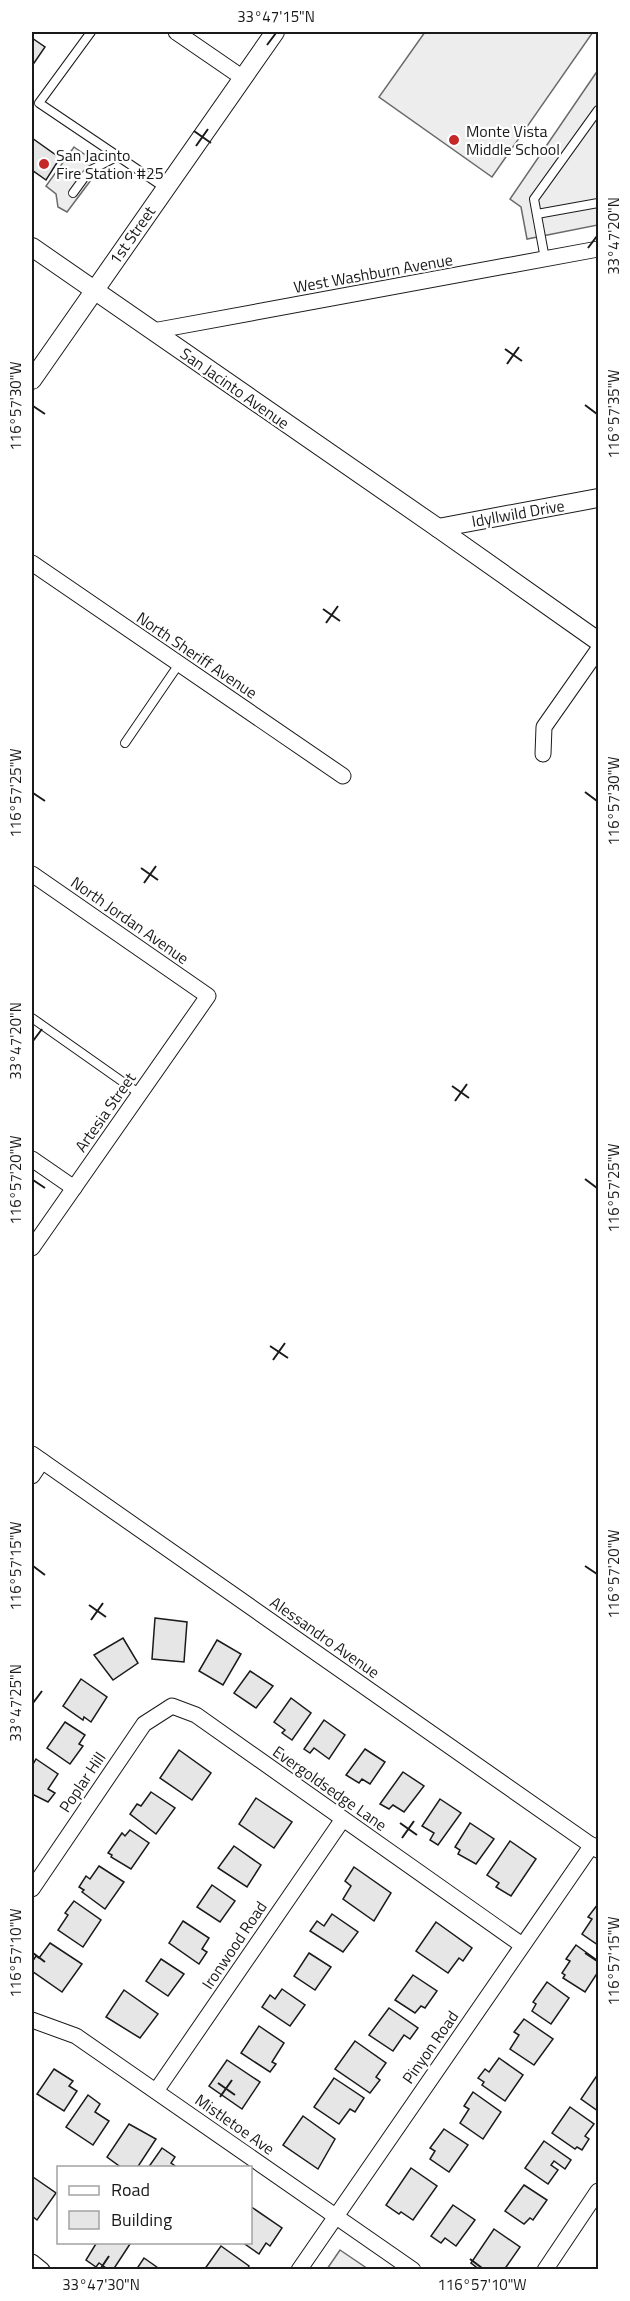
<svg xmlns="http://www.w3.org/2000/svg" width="630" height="2301" font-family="'Titillium Web',sans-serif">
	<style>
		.built { fill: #ededed; stroke: #6a6a6a; stroke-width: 1.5 }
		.building { fill: #e6e6e6; stroke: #1a1a1a; stroke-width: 1.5 }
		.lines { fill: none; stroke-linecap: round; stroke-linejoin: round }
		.service-casing { stroke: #1a1a1a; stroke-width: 10 }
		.minor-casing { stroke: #1a1a1a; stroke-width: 17 }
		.tertiary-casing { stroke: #1a1a1a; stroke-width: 20 }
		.service { stroke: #fff; stroke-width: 8 }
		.minor { stroke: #fff; stroke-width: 15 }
		.tertiary { stroke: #fff; stroke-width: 18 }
		.ticks { fill: none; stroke: #1a1a1a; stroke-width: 2 }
		.poi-dot { fill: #c62828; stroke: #fff; stroke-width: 2 }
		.labels { text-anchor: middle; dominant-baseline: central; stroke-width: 4.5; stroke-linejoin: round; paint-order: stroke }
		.poi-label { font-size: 16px; fill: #1a1a1a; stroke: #fff; text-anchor: start }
		.street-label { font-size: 16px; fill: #1a1a1a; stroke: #fff }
		.neatline { fill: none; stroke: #1a1a1a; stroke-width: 2 }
		.ticks-label { font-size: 15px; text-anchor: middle; fill: #1a1a1a }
	</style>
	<rect width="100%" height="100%" fill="#fff"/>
	<g class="built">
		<path d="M425,32H593L492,177L379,97Z"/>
		<path d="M598,70V225L527,239L521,207L510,199Z"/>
		<path d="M74,147L94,161L97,172L67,212L58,207L56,194L46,186Z"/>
		<path d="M340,2250L368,2269H327Z"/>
	</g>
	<g class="building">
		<path d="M32,38L45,47L32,66Z"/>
		<path d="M32,138L60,158L46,180L32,170Z"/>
		<path d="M155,1618L187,1622L184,1662L152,1659Z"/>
		<path d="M123,1638L138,1663L113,1680L94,1655Z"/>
		<path d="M217,1640L241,1654L223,1685L199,1671Z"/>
		<path d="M250,1671L273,1686L256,1708L234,1693Z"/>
		<path d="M81,1679L107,1697L91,1722L84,1717L83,1720L63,1706Z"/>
		<path d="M291,1698L311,1713L292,1740L282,1733L285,1730L274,1722Z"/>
		<path d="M324,1720L345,1735L329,1759L314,1748L310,1753L304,1749Z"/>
		<path d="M65,1722L85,1735L79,1744L83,1746L70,1764L47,1748Z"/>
		<path d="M365,1749L385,1762L370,1784L362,1779L359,1783L346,1775Z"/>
		<path d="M179,1750L211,1773L192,1800L160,1778Z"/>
		<path d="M36,1759L58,1774L48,1789L55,1793L48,1802L32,1794V1766Z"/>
		<path d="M403,1772L424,1786L404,1812L393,1805L389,1809L380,1804Z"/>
		<path d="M151,1792L175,1808L156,1834L130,1814L137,1804L141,1806Z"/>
		<path d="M256,1798L292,1822L274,1848L239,1824Z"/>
		<path d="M440,1799L461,1813L438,1845L430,1840L434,1833L422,1826Z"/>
		<path d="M470,1823L494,1839L476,1864L458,1854L460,1850L455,1847Z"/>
		<path d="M130,1830L149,1843L131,1869L111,1857L112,1855L108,1853L122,1833L125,1836Z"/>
		<path d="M510,1841L536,1859L511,1896L496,1887L499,1883L487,1875Z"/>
		<path d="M234,1846L261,1865L247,1887L218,1868Z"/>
		<path d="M99,1866L124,1882L105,1909L82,1892L84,1890L79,1887L86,1876L90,1879Z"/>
		<path d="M354,1867L391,1893L374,1921L343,1899L351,1886L345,1881Z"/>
		<path d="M212,1885L235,1901L220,1922L197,1907Z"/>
		<path d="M74,1901L101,1920L83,1947L58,1930L68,1915L65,1913Z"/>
		<path d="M598,1904V1945L582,1934L592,1919L588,1917Z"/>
		<path d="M332,1914L358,1932L343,1952L310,1931L317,1921L324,1926Z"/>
		<path d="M183,1921L209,1938L202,1949L207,1952L199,1964L169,1943Z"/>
		<path d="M436,1922L472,1948L463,1961L459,1958L448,1973L416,1951Z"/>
		<path d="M50,1943L82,1964L62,1992L32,1971V1962L36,1956L39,1958Z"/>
		<path d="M576,1945L598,1961V1972L585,1992L563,1978L565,1975L562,1973L570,1961L566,1959Z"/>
		<path d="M309,1953L331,1967L315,1990L294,1976Z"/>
		<path d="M161,1959L184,1974L168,1996L146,1981Z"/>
		<path d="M413,1975L437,1991L425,2008L421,2006L415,2013L395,2000Z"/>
		<path d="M547,1982L569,1998L551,2024L532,2011L536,2004L533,2002Z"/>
		<path d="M282,1989L305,2005L290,2026L262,2007L270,1995L275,1999Z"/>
		<path d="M124,1990L158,2014L140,2038L106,2017Z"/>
		<path d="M389,2008L418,2028L410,2039L404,2035L393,2051L369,2035Z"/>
		<path d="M524,2019L553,2039L534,2065L510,2049L519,2035L514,2032Z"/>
		<path d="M259,2026L284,2043L272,2062L276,2064L270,2072L241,2053Z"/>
		<path d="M355,2041L386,2063L376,2077L380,2080L370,2093L335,2069Z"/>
		<path d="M499,2058L523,2075L505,2101L482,2085L484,2082L478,2078L485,2069L489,2072Z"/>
		<path d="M227,2060L260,2082L242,2109L209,2086Z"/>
		<path d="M54,2069L73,2081L69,2086L77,2091L64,2111L37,2094Z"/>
		<path d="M598,2074V2111L581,2099Z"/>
		<path d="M334,2078L364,2098L355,2112L350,2109L339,2124L314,2107Z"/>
		<path d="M473,2092L501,2112L483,2139L460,2123L469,2109L464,2106Z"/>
		<path d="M88,2095L100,2104L95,2112L109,2121L93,2145L66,2127Z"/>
		<path d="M570,2107L594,2124L585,2136L589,2139L582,2150L577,2147L575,2149L552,2133Z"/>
		<path d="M303,2116L335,2139L318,2169L283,2145Z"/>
		<path d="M129,2124L156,2139L137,2168H122L107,2157Z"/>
		<path d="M444,2129L468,2145L449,2172L430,2159L435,2151L430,2148Z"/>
		<path d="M544,2141L571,2160L565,2169L554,2161L551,2165L558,2170L548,2184L525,2168Z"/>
		<path d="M162,2148L175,2157L171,2163L178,2168H148Z"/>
		<path d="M411,2168L437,2186L413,2220L401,2212L399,2214L386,2205Z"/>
		<path d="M33,2177L56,2193L37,2220L32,2216Z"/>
		<path d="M524,2185L547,2200L533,2220L530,2218L524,2224L505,2211Z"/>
		<path d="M453,2205L475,2220L456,2246L445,2238L441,2243L431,2236Z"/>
		<path d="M250,2206L282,2228L270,2246L266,2243L259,2254L242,2242H250Z"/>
		<path d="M494,2229L520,2247L504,2270H480L471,2263Z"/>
		<path d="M97,2242H128L130,2244L113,2270H109L99,2263L96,2267L86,2260Z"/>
		<path d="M221,2246L249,2266L247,2270H204Z"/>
		<path d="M144,2258L161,2270H136Z"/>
	</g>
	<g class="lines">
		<g class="service-casing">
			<g id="service">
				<path d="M91,32L39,103L165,188"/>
				<path d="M73,193L89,171L118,156"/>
				<path d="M537,214L598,203"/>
				<path d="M545,259L534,199L598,110"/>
				<path d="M125,743L179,664"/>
				<path d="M32,1018L140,1094"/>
			</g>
		</g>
		<g class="minor-casing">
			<g id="minor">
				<path d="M176,32L243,78"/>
				<path d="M153,331L598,249"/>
				<path d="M32,563L343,776"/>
				<path d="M543,754L544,727L598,650"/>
				<path d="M32,874L208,996L32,1248"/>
				<path d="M32,1159L74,1188"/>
				<path d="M32,1454L598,1850"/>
				<path d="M32,1476L42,1461"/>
				<path d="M32,1889L144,1724L172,1706L196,1715L522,1945"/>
				<path d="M32,2020L76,2036L413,2270"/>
				<path d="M156,2091L343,1819"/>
				<path d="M32,2262L42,2270"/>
				<path d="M299,2270L592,1845"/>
				<path d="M545,2270L598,2191"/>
			</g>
		</g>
		<g class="tertiary-casing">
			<g id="tertiary">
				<path d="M32,247L438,528L598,641"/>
				<path d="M32,380L275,32"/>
				<path d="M438,528L598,498"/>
			</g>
		</g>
		<use href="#service" class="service"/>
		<use href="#minor" class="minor"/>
		<use href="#tertiary" class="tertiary"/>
	</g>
	<path class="ticks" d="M267,45L276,33M194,131L211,143M196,146L208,129M588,248L597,236M505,349L522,361M507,364L519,347M585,405L597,414M33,406L45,414M323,609L340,621M326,623L338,606M585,792L597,801M33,793L45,801M141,868L158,880M144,883L156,866M33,1041L42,1029M452,1086L469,1098M455,1101L467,1084M585,1179L597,1188M33,1180L45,1188M270,1346L288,1358M273,1360L285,1343M33,1566L45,1575M585,1566L597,1574M89,1605L106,1617M91,1620L103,1603M33,1703L42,1691M400,1823L417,1835M402,1838L414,1821M33,1953L45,1962M585,1953L597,1961M218,2083L235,2095M220,2097L232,2080M470,2259L482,2268M101,2268L109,2256"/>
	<g class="poi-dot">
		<circle cx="454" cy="140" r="6"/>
		<circle cx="44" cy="164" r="6"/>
	</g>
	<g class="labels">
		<g class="poi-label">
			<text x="466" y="131">Monte Vista<tspan x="466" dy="18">Middle School</tspan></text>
			<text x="56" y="155">San Jacinto<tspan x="56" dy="18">Fire Station #25</tspan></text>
		</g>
		<g class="street-label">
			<text transform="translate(132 235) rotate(-55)">1st Street</text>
			<text transform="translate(373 273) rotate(-10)">West Washburn Avenue</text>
			<text transform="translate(235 388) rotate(35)">San Jacinto Avenue</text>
			<text transform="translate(518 513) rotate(-10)">Idyllwild Drive</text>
			<text transform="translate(197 655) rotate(34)">North Sheriff Avenue</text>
			<text transform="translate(130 920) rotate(35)">North Jordan Avenue</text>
			<text transform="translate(105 1112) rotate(-55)">Artesia Street</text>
			<text transform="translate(325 1637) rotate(35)">Alessandro Avenue</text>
			<text transform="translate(82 1782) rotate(-56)">Poplar Hill</text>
			<text transform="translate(330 1788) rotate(35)">Evergoldsedge Lane</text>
			<text transform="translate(234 1945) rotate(-56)">Ironwood Road</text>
			<text transform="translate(430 2047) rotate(-55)">Pinyon Road</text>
			<text transform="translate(235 2124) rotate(35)">Mistletoe Ave</text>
		</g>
	</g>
	<rect width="630" height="2301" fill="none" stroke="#ffffff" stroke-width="66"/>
	<rect x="57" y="2166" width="195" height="78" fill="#ffffff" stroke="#a3a3a3" stroke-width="1.5"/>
	<rect x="69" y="2186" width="30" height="9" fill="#ffffff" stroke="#a3a3a3" stroke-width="1.5"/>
	<text x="111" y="2196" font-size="18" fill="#1a1a1a">Road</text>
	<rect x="69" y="2211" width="30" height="18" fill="#e6e6e6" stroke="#a3a3a3" stroke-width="1.5"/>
	<text x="111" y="2226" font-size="18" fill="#1a1a1a">Building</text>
	<rect x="33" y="33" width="564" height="2235" class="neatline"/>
	<g class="ticks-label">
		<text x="276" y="22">33°47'15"N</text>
		<text transform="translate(614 236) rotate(-90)" y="5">33°47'20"N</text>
		<text transform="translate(16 406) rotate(-90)" y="5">116°57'30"W</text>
		<text transform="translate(614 414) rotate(-90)" y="5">116°57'35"W</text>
		<text transform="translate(16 793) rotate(-90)" y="5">116°57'25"W</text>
		<text transform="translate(614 801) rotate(-90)" y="5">116°57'30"W</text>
		<text transform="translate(16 1041) rotate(-90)" y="5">33°47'20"N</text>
		<text transform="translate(16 1180) rotate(-90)" y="5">116°57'20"W</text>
		<text transform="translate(614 1188) rotate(-90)" y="5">116°57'25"W</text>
		<text transform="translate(16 1566) rotate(-90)" y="5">116°57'15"W</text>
		<text transform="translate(614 1574) rotate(-90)" y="5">116°57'20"W</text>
		<text transform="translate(16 1703) rotate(-90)" y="5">33°47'25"N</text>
		<text transform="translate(16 1953) rotate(-90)" y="5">116°57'10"W</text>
		<text transform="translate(614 1961) rotate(-90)" y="5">116°57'15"W</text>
		<text x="101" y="2290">33°47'30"N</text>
		<text x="482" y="2290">116°57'10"W</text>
	</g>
</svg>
